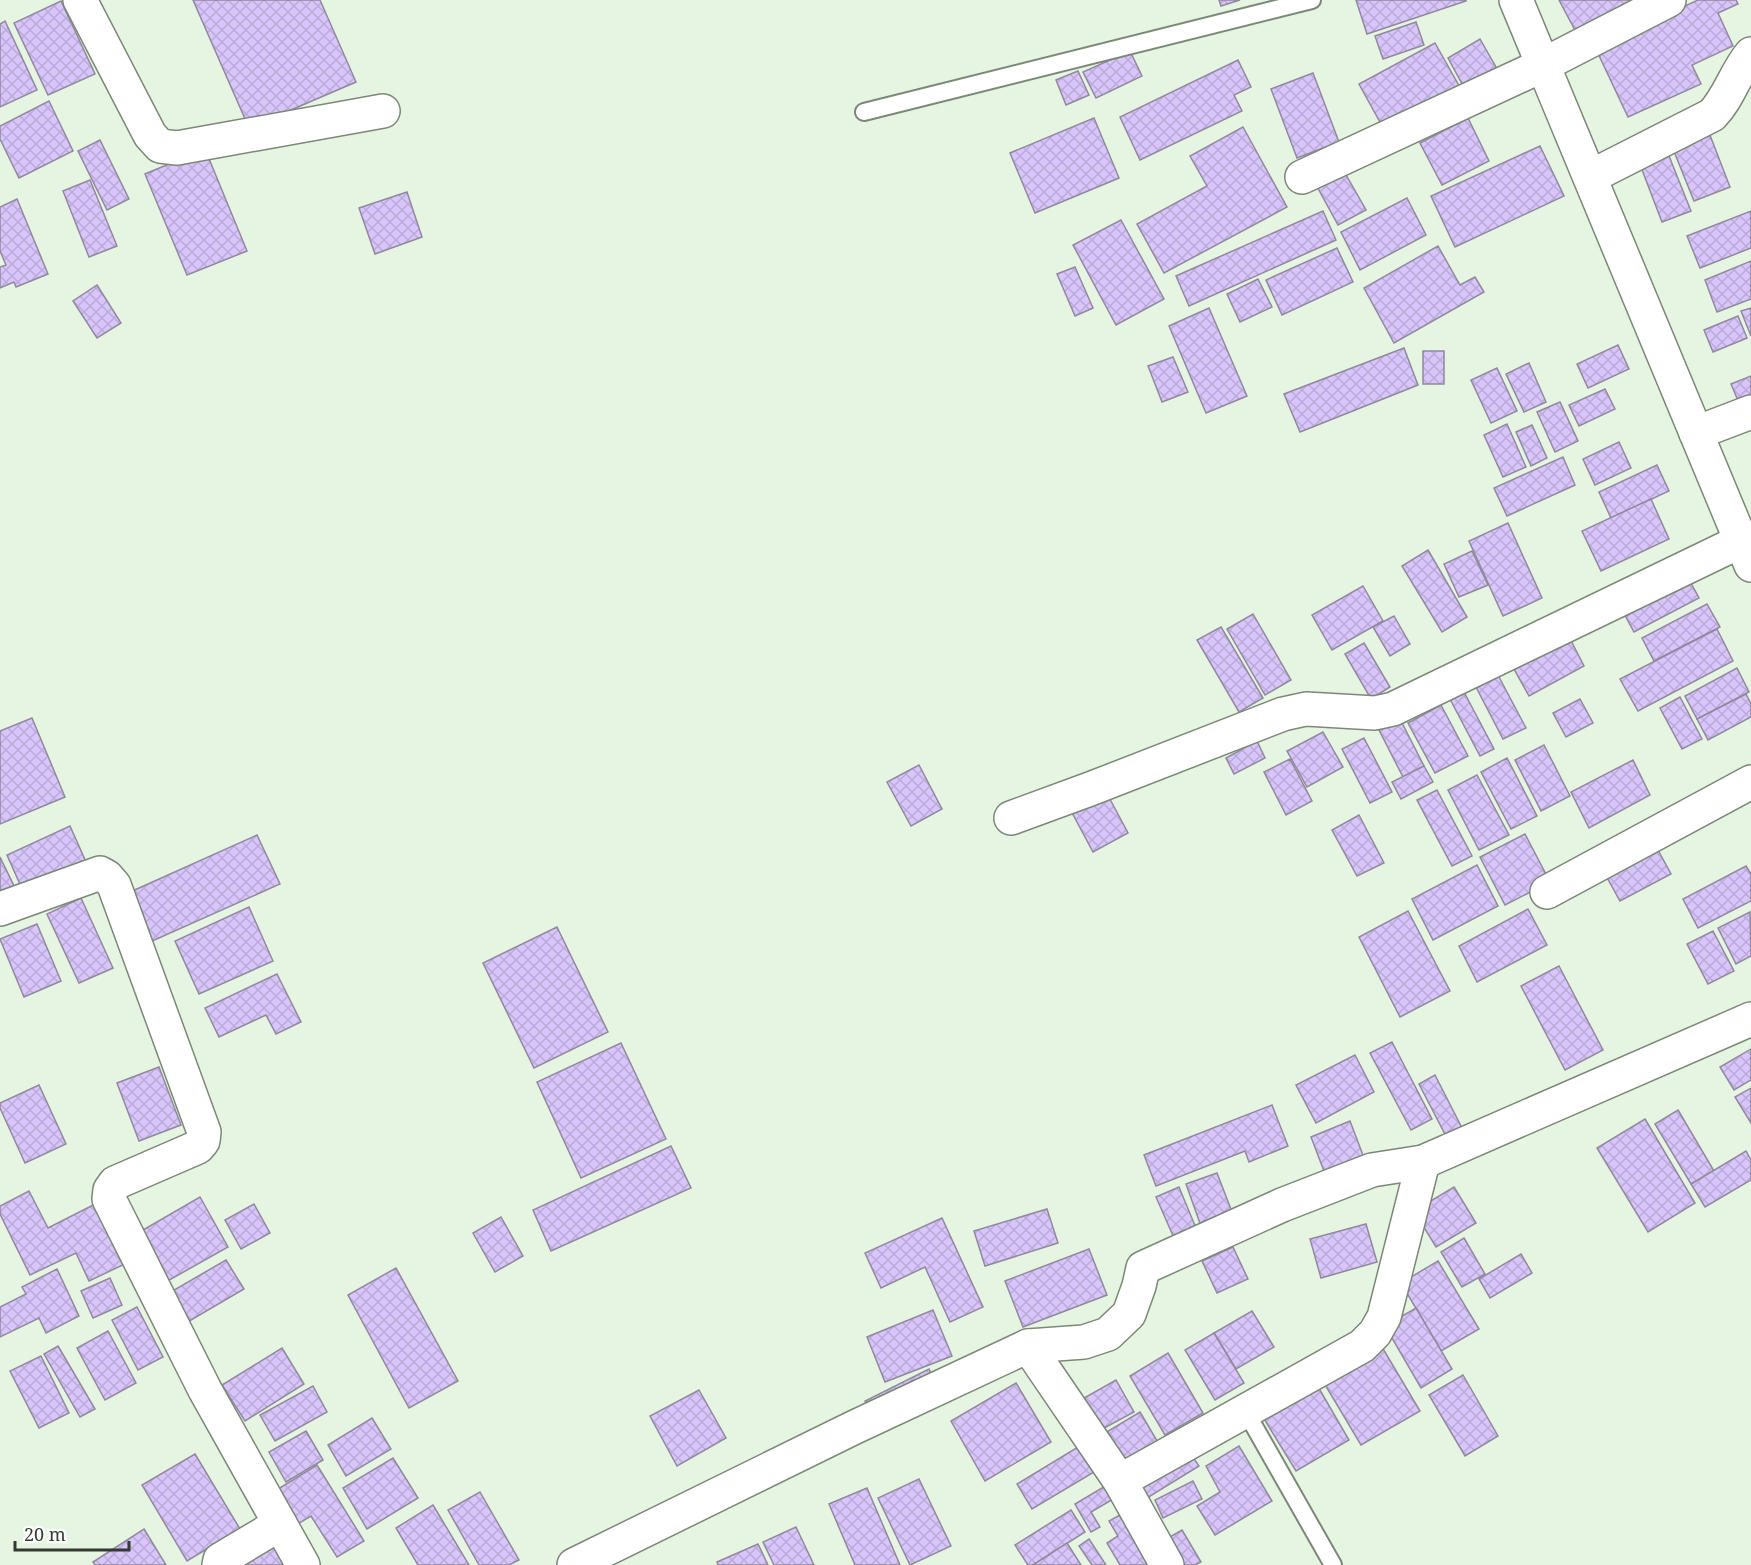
<svg xmlns="http://www.w3.org/2000/svg" width="1751" height="1565" font-family="'Noto Serif',serif">
	<style>
		.building { fill: url(#building-cross-hatch); stroke: #90899d; stroke-width: 1.5 }
		.lines { fill: none; stroke-linecap: round; stroke-linejoin: round }
		.service-casing { stroke: #7b8877; stroke-width: 20 }
		.minor-casing { stroke: #7b8877; stroke-width: 36 }
		.service { stroke: #fff; stroke-width: 16 }
		.minor { stroke: #fff; stroke-width: 33 }
	</style>
	<defs>
		<pattern id="building-cross-hatch" width="8" height="8" patternUnits="userSpaceOnUse" patternTransform="scale(1.5)"><rect width="8" height="8" fill="#d8c5fb"/><path d="M0 0l8 8M0 8l8-8" fill="none" stroke="#baaad8"/></pattern>
	</defs>
	<rect width="100%" height="100%" fill="#e6f5e2"/>
	<g class="building">
		<path d="M193,0H320L356,82L249,128Z"/>
		<path d="M1219,0H1240L1221,6Z"/>
		<path d="M1356,0H1466V1L1367,34Z"/>
		<path d="M1559,0H1640L1576,32Z"/>
		<path d="M1698,0H1736L1738,4L1718,13L1733,46L1692,65L1701,84L1628,117L1595,47Z"/>
		<path d="M61,1L95,74L48,95L14,23Z"/>
		<path d="M5,21L37,90L0,107V24Z"/>
		<path d="M1416,22L1424,45L1383,59L1375,36Z"/>
		<path d="M1480,39L1500,74L1467,93L1448,58Z"/>
		<path d="M1435,43L1462,91L1386,133L1359,84Z"/>
		<path d="M1130,51L1142,76L1096,98L1083,72Z"/>
		<path d="M1238,60L1251,87L1234,95L1242,111L1140,160L1120,117Z"/>
		<path d="M1078,71L1089,95L1066,105L1056,80Z"/>
		<path d="M1313,73L1339,142L1297,158L1271,89Z"/>
		<path d="M49,101L73,151L19,178L0,139V126Z"/>
		<path d="M1094,118L1119,178L1035,213L1010,153Z"/>
		<path d="M1468,118L1489,161L1442,185L1420,143Z"/>
		<path d="M1243,127L1287,207L1164,273L1137,224L1207,186L1190,156Z"/>
		<path d="M1708,130L1730,187L1694,201L1671,144Z"/>
		<path d="M100,140L129,199L107,210L78,151Z"/>
		<path d="M1540,146L1564,196L1455,247L1431,196Z"/>
		<path d="M205,149L247,251L187,275L145,174Z"/>
		<path d="M1667,151L1691,211L1662,222L1639,162Z"/>
		<path d="M1341,166L1366,210L1338,225L1314,181Z"/>
		<path d="M90,180L117,246L89,257L63,191Z"/>
		<path d="M407,192L422,237L375,254L359,208Z"/>
		<path d="M1407,198L1426,235L1360,270L1341,232Z"/>
		<path d="M17,199L48,274L16,287L14,282L0,288V267L6,265L0,251V207Z"/>
		<path d="M1323,211L1336,240L1189,306L1176,276Z"/>
		<path d="M1751,211V248L1700,268L1687,236Z"/>
		<path d="M1121,220L1164,299L1116,325L1073,245Z"/>
		<path d="M1438,246L1460,285L1475,277L1484,292L1394,343L1364,288Z"/>
		<path d="M1337,248L1353,282L1282,315L1266,280Z"/>
		<path d="M1751,261V299L1717,312L1705,280Z"/>
		<path d="M1075,267L1093,308L1075,316L1057,274Z"/>
		<path d="M1258,279L1272,307L1240,322L1227,294Z"/>
		<path d="M97,285L121,323L97,338L73,301Z"/>
		<path d="M1209,308L1247,396L1206,413L1169,326Z"/>
		<path d="M1751,308V336L1741,311Z"/>
		<path d="M1738,316L1747,338L1713,352L1704,330Z"/>
		<path d="M1618,345L1629,369L1588,388L1577,364Z"/>
		<path d="M1404,348L1418,385L1300,432L1284,394Z"/>
		<rect x="1423" y="351" width="21" height="33"/>
		<path d="M1173,357L1188,392L1162,402L1148,366Z"/>
		<path d="M1529,363L1546,402L1524,412L1506,374Z"/>
		<path d="M1497,368L1517,411L1491,423L1471,380Z"/>
		<path d="M1751,376V398L1739,403L1731,384Z"/>
		<path d="M1605,389L1615,409L1579,426L1569,405Z"/>
		<path d="M1560,402L1578,441L1555,452L1537,412Z"/>
		<path d="M1507,424L1526,467L1503,477L1484,435Z"/>
		<path d="M1532,425L1547,458L1531,466L1516,432Z"/>
		<path d="M1619,442L1631,468L1595,485L1583,459Z"/>
		<path d="M1563,457L1575,485L1507,516L1494,488Z"/>
		<path d="M1657,465L1669,491L1611,518L1599,492Z"/>
		<path d="M1651,499L1669,539L1601,571L1582,531Z"/>
		<path d="M1508,523L1542,598L1503,616L1469,541Z"/>
		<path d="M1428,550L1467,617L1442,632L1402,566Z"/>
		<path d="M1472,551L1488,585L1459,597L1444,564Z"/>
		<path d="M1685,572L1699,598L1634,632L1620,606Z"/>
		<path d="M1363,586L1383,621L1332,650L1312,615Z"/>
		<path d="M1707,604L1720,627L1654,661L1642,638Z"/>
		<path d="M1253,614L1291,680L1265,695L1227,629Z"/>
		<path d="M1394,616L1410,644L1390,656L1373,627Z"/>
		<path d="M1221,627L1263,698L1239,712L1197,640Z"/>
		<path d="M1717,629L1733,661L1638,711L1620,679Z"/>
		<path d="M1566,631L1584,666L1529,696L1509,660Z"/>
		<path d="M1364,643L1390,687L1371,699L1345,654Z"/>
		<path d="M1737,668L1749,692L1697,719L1685,696Z"/>
		<path d="M1498,675L1526,728L1503,739L1476,687Z"/>
		<path d="M1464,692L1494,749L1480,756L1450,699Z"/>
		<path d="M1746,694L1751,704V717L1708,740L1697,719Z"/>
		<path d="M1680,697L1702,739L1682,749L1660,708Z"/>
		<path d="M1580,699L1593,723L1566,737L1553,713Z"/>
		<path d="M1441,705L1468,756L1435,773L1408,723Z"/>
		<path d="M1399,717L1424,766L1403,777L1378,728Z"/>
		<path d="M32,718L65,797L0,824V731Z"/>
		<path d="M1323,732L1343,767L1307,787L1287,751Z"/>
		<path d="M1364,738L1392,792L1370,803L1342,749Z"/>
		<path d="M1257,741L1265,758L1234,774L1226,758Z"/>
		<path d="M1544,745L1570,796L1541,811L1515,760Z"/>
		<path d="M1507,758L1537,816L1511,829L1481,772Z"/>
		<path d="M1290,759L1312,801L1286,815L1264,772Z"/>
		<path d="M1633,760L1650,795L1589,828L1571,792Z"/>
		<path d="M919,765L942,809L911,826L887,782Z"/>
		<path d="M1424,766L1433,782L1401,799L1392,782Z"/>
		<path d="M1477,775L1509,835L1479,850L1448,790Z"/>
		<path d="M1104,788L1128,833L1093,852L1069,807Z"/>
		<path d="M1437,790L1472,856L1452,866L1417,800Z"/>
		<path d="M1359,815L1384,863L1357,876L1332,830Z"/>
		<path d="M70,826L86,862L23,891L7,855Z"/>
		<path d="M1525,834L1550,882L1505,905L1480,857Z"/>
		<path d="M257,835L280,884L150,942L128,893Z"/>
		<path d="M1652,839L1671,874L1620,901L1600,865Z"/>
		<path d="M0,857L15,888L0,895Z"/>
		<path d="M1477,865L1498,906L1433,940L1412,899Z"/>
		<path d="M1746,866L1751,874V901L1698,928L1683,899Z"/>
		<path d="M81,898L113,968L79,983L47,914Z"/>
		<path d="M249,907L273,961L199,994L175,941Z"/>
		<path d="M1528,909L1547,945L1477,982L1459,946Z"/>
		<path d="M1408,911L1450,991L1400,1017L1359,937Z"/>
		<path d="M1750,912L1751,956L1736,964L1718,928Z"/>
		<path d="M37,924L61,981L24,997L0,939Z"/>
		<path d="M557,927L608,1032L534,1068L483,963Z"/>
		<path d="M1713,931L1734,971L1708,984L1687,944Z"/>
		<path d="M1559,966L1603,1050L1565,1070L1521,986Z"/>
		<path d="M277,974L301,1022L276,1034L266,1015L219,1037L205,1008Z"/>
		<path d="M1392,1042L1432,1119L1411,1130L1370,1053Z"/>
		<path d="M621,1043L666,1139L581,1178L537,1082Z"/>
		<path d="M1751,1049V1080L1734,1090L1720,1067Z"/>
		<path d="M1355,1055L1374,1092L1316,1123L1296,1085Z"/>
		<path d="M159,1067L181,1125L139,1141L117,1083Z"/>
		<path d="M1435,1075L1464,1132L1448,1140L1419,1084Z"/>
		<path d="M39,1085L66,1144L25,1163L0,1108V1103Z"/>
		<path d="M1751,1088V1123L1735,1097Z"/>
		<path d="M1272,1105L1288,1146L1249,1162L1245,1151L1156,1186L1144,1155Z"/>
		<path d="M1678,1110L1714,1171L1691,1184L1655,1124Z"/>
		<path d="M1645,1119L1695,1203L1648,1232L1597,1148Z"/>
		<path d="M1350,1121L1366,1163L1327,1179L1311,1137Z"/>
		<path d="M671,1146L691,1188L551,1251L533,1210Z"/>
		<path d="M1746,1151L1751,1160V1180L1705,1207L1691,1184Z"/>
		<path d="M1217,1173L1234,1217L1202,1229L1186,1184Z"/>
		<path d="M1179,1187L1196,1228L1174,1238L1156,1197Z"/>
		<path d="M1454,1187L1476,1223L1436,1247L1414,1211Z"/>
		<path d="M29,1191L48,1228L99,1202L129,1262L89,1281L76,1253L30,1275L0,1214V1206Z"/>
		<path d="M200,1197L228,1247L164,1283L136,1234Z"/>
		<path d="M254,1204L270,1233L241,1249L225,1220Z"/>
		<path d="M1047,1209L1058,1243L985,1266L974,1231Z"/>
		<path d="M501,1217L523,1256L495,1272L473,1233Z"/>
		<path d="M942,1218L983,1307L950,1322L925,1267L881,1288L865,1253Z"/>
		<path d="M1366,1224L1377,1262L1321,1278L1310,1239Z"/>
		<path d="M1464,1238L1485,1274L1462,1287L1441,1252Z"/>
		<path d="M1233,1247L1248,1279L1217,1293L1202,1261Z"/>
		<path d="M1089,1249L1107,1295L1023,1327L1005,1281Z"/>
		<path d="M1521,1254L1532,1273L1490,1298L1479,1279Z"/>
		<path d="M226,1260L244,1289L186,1323L169,1293Z"/>
		<path d="M1438,1261L1479,1329L1441,1351L1401,1283Z"/>
		<path d="M396,1268L458,1381L409,1408L348,1295Z"/>
		<path d="M57,1269L79,1316L46,1333L39,1318L0,1337V1307L26,1294L22,1287Z"/>
		<path d="M110,1278L122,1305L93,1318L81,1291Z"/>
		<path d="M137,1307L163,1357L138,1370L112,1320Z"/>
		<path d="M1416,1308L1452,1369L1421,1388L1385,1326Z"/>
		<path d="M933,1310L952,1356L885,1382L867,1337Z"/>
		<path d="M1252,1311L1274,1347L1236,1369L1214,1333Z"/>
		<path d="M108,1331L136,1383L105,1400L77,1348Z"/>
		<path d="M1214,1333L1244,1383L1215,1400L1185,1350Z"/>
		<path d="M1379,1342L1420,1411L1361,1445L1321,1378Z"/>
		<path d="M58,1346L95,1409L80,1417L44,1354Z"/>
		<path d="M282,1348L304,1384L245,1421L222,1385Z"/>
		<path d="M1168,1353L1203,1413L1165,1435L1130,1376Z"/>
		<path d="M41,1356L69,1413L39,1428L10,1371Z"/>
		<path d="M929,1369L935,1382L871,1414L865,1401Z"/>
		<path d="M1463,1375L1498,1436L1465,1456L1429,1395Z"/>
		<path d="M1116,1380L1134,1412L1095,1433L1077,1402Z"/>
		<path d="M1016,1383L1051,1442L985,1481L951,1421Z"/>
		<path d="M1317,1385L1349,1440L1296,1471L1263,1417Z"/>
		<path d="M313,1386L327,1412L275,1441L260,1415Z"/>
		<path d="M699,1390L726,1438L677,1466L650,1416Z"/>
		<path d="M1140,1412L1163,1451L1123,1475L1100,1436Z"/>
		<path d="M372,1418L391,1449L346,1476L328,1445Z"/>
		<path d="M306,1431L323,1460L286,1482L269,1452Z"/>
		<path d="M1239,1446L1272,1501L1215,1535L1197,1506L1220,1492L1206,1466Z"/>
		<path d="M1078,1447L1094,1472L1032,1509L1017,1484Z"/>
		<path d="M1188,1450L1199,1466L1147,1498L1136,1482Z"/>
		<path d="M195,1454L240,1529L187,1561L142,1485Z"/>
		<path d="M393,1458L418,1498L367,1529L343,1488Z"/>
		<path d="M317,1465L364,1541L337,1557L311,1516L291,1528L270,1494Z"/>
		<path d="M919,1479L951,1546L910,1565L878,1498Z"/>
		<path d="M1193,1481L1202,1499L1163,1518L1155,1500Z"/>
		<path d="M1112,1482L1120,1495L1091,1512L1100,1527L1091,1532L1075,1504Z"/>
		<path d="M867,1488L900,1565H855L829,1504Z"/>
		<path d="M480,1492L519,1560L509,1565H479L448,1510Z"/>
		<path d="M433,1505L469,1565H418L396,1528Z"/>
		<path d="M1071,1510L1085,1532L1033,1565H1028L1015,1545Z"/>
		<path d="M1120,1515L1151,1565H1120L1107,1543L1118,1536L1109,1521Z"/>
		<path d="M796,1527L814,1565H774L763,1542Z"/>
		<path d="M144,1529L166,1565H95L93,1562Z"/>
		<path d="M1182,1530L1201,1562L1195,1565H1174L1161,1542Z"/>
		<path d="M278,1539L290,1565H230Z"/>
		<path d="M1089,1539L1106,1565H1092L1079,1546Z"/>
		<path d="M1067,1543L1081,1565H1033Z"/>
		<path d="M758,1544L768,1565H718L717,1562Z"/>
	</g>
	<g class="lines">
		<g class="service-casing">
			<g id="service">
				<path d="M864,112L1312,0"/>
				<path d="M1246,1412L1333,1565"/>
			</g>
		</g>
		<g class="minor-casing">
			<g id="minor">
				<path d="M80,0L150,135L160,146L177,148L383,111"/>
				<path d="M1516,0L1751,565"/>
				<path d="M1302,177L1543,65L1669,0"/>
				<path d="M1590,177L1712,115C1729,98 1735,73 1751,54"/>
				<path d="M1696,433L1751,412"/>
				<path d="M1011,818L1090,789L1283,714L1306,709L1375,713L1393,709L1741,541"/>
				<path d="M1547,892L1751,782"/>
				<path d="M0,909L100,873L107,877L114,885L204,1132L203,1141L198,1147L115,1183L110,1190L109,1199L205,1390L303,1565"/>
				<path d="M1028,1346L1120,1481L1167,1565"/>
				<path d="M1120,1481L1362,1346L1375,1333L1384,1317L1423,1162"/>
				<path d="M219,1565L220,1560L280,1524"/>
				<path d="M574,1565L855,1427L1028,1346L1084,1342L1108,1334L1129,1314L1139,1286L1143,1268L1282,1205L1372,1170L1423,1162L1751,1019"/>
			</g>
		</g>
		<use href="#service" class="service"/>
		<use href="#minor" class="minor"/>
	</g>
	<path d="M15 1541v9h114v-9" fill="none" stroke="#343932" stroke-width="3"/>
	<text x="24" y="1541" font-size="18" fill="#343932" stroke="#fbfefa" stroke-width="4.5" paint-order="stroke">20 m</text>
</svg>
